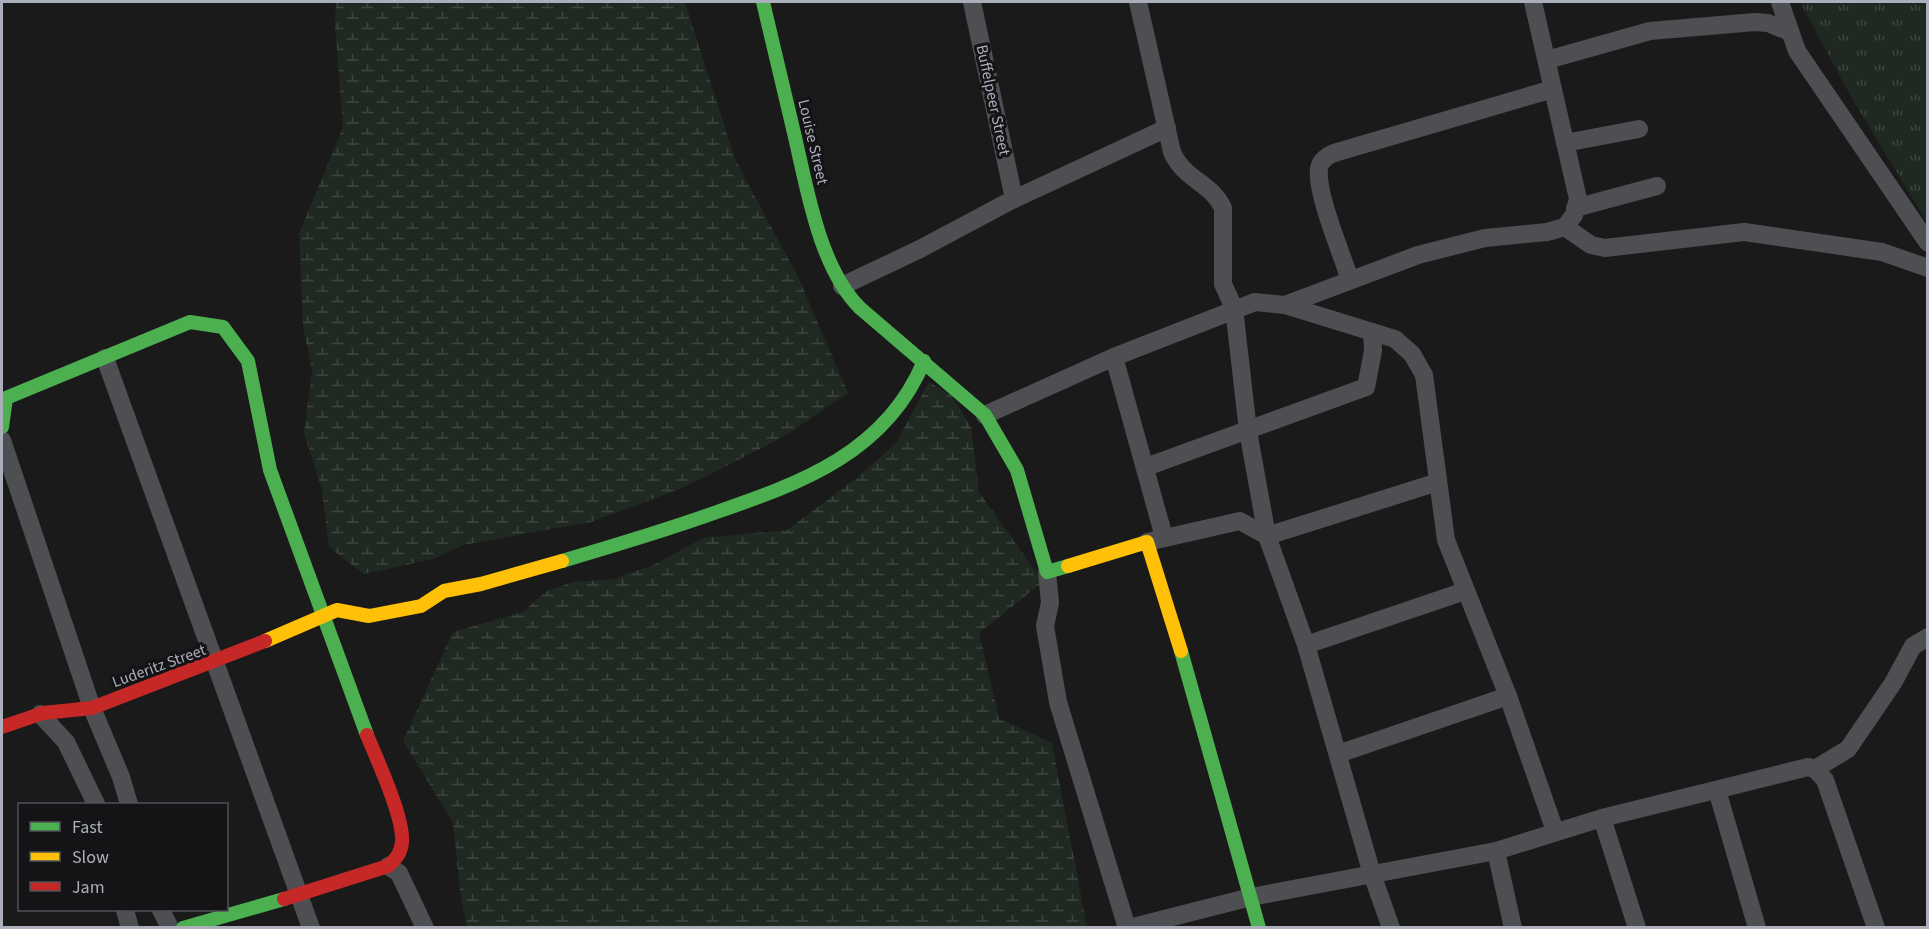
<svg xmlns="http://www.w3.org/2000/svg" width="1929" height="929" font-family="'Source Sans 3',sans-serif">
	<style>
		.grass { fill: url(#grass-tufts) }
		.wetland { fill: url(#wetland-marsh) }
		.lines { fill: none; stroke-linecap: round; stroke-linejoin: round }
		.street { stroke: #4e4f53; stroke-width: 18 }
		.fast { stroke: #4caf50; stroke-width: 14 }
		.slow { stroke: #ffc107; stroke-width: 14 }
		.jam { stroke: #c62828; stroke-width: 14 }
		.labels { text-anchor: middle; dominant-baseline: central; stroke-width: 6; stroke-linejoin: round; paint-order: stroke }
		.street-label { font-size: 16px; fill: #abafbb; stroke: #141416 }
	</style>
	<defs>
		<pattern id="grass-tufts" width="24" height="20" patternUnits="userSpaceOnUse" patternTransform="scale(1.5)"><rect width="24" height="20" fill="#1f2821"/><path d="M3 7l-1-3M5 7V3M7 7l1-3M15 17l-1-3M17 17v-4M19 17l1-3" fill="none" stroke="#3d453f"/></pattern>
		<pattern id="wetland-marsh" width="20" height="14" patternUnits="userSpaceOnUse" patternTransform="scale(1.5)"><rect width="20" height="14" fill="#1f2821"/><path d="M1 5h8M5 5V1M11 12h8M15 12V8" fill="none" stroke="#3d453f"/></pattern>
	</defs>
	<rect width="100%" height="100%" fill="#1a1a1a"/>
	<path class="grass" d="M1800,2H1927V222L1850,95Z"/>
	<g class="wetland">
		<path d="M336,2H685L735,159L799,279L848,393L785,436L683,488L591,522L463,545L433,559L364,574L329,547L322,490L304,433L312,371L303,326L299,234L343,127L335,25Z"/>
		<path d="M929,382L951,395L971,427L979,492L1043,582L979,633L999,718L1052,743L1087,927H467L460,892L453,823L403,741L453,632L523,612L545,592L573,582L614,579L655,564L703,538L787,530L858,477L896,443Z"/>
	</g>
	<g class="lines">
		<g class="street">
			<path d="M972,2L1014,199"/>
			<path d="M1138,2L1172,152C1184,180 1212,183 1223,208V284L1234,308L1248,431L1267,536L1306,645L1372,874L1391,928"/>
			<path d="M1780,2L1797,51L1928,243"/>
			<path d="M1547,60L1650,31L1755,22L1768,23L1790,32"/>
			<path d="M1565,143L1639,129"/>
			<path d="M1575,208L1657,186"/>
			<path d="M1565,227L1591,245L1605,248L1744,232L1882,252L1928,268"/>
			<path d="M1350,280C1342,254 1316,194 1319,169C1320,161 1327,156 1334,153L1553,89"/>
			<path d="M842,286L920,249L1014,199L1167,128"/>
			<path d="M1285,305L1418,255L1485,238L1547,232L1565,227L1574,215L1578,199L1533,2"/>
			<path d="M1114,357L1164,537"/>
			<path d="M105,358L311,928"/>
			<path d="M985,415L1114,357L1255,302L1285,305L1395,339L1412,354L1424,375L1446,540L1508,696L1555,831"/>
			<path d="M2,440L92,708L121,777L129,804"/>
			<path d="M1146,467L1366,387L1373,351L1372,332"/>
			<path d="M1147,542L1240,521L1267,536L1438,482"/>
			<path d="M1047,572L1050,603L1045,626L1058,702L1127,928"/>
			<path d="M1306,645L1465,591"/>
			<path d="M40,714L66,742L96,804"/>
			<path d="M1338,754L1508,696"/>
			<path d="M1815,769L1848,749L1893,683L1913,646L1928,637"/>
			<path d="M1717,790L1757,928"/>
			<path d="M1602,818L1637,928"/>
			<path d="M1496,851L1513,928"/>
			<path d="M388,866L399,873L425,928"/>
			<path d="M125,910L130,928"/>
			<path d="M161,910L170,928"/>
			<path d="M1129,928L1251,897L1496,851L1602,818L1808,767L1815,769L1825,780L1876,928"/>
		</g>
		<g class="fast">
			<path d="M763,2C773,46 784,89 794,133C807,188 819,267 860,308L985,415L1017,470L1047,572L1068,566"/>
			<path d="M2,427L6,398L190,322L223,327L248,361L270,470L367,735"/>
			<path d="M562,561C613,546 664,531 714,513C801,483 886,453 924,361"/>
			<path d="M1181,651L1259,928"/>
			<path d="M183,928L284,899"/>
		</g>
		<g class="slow">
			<path d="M1068,566L1147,542L1181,651"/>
			<path d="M265,641L337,610L369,616L421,606L444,591L481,584L562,561"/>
		</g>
		<g class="jam">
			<path d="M2,727L43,713L92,708L265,641"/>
			<path d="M284,899L388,866C396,859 401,853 402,842C404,817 377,760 367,735"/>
		</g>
	</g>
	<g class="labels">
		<g class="street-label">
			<text transform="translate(993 100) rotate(78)">Buffelpeer Street</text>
			<text transform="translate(813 142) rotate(77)">Louise Street</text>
			<text transform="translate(159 666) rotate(-20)">Luderitz Street</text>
		</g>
	</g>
	<rect width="1929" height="929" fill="none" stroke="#abafbb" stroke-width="6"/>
	<rect x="18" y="803" width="210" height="108" fill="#141416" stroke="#505258" stroke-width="1.5"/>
	<rect x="30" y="822" width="30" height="9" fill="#4caf50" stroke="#505258" stroke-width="1.5"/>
	<text x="72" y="833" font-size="18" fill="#abafbb">Fast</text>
	<rect x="30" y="852" width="30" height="9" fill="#ffc107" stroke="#505258" stroke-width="1.5"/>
	<text x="72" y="863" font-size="18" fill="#abafbb">Slow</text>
	<rect x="30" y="882" width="30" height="9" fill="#c62828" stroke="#505258" stroke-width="1.5"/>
	<text x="72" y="893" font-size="18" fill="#abafbb">Jam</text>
</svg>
